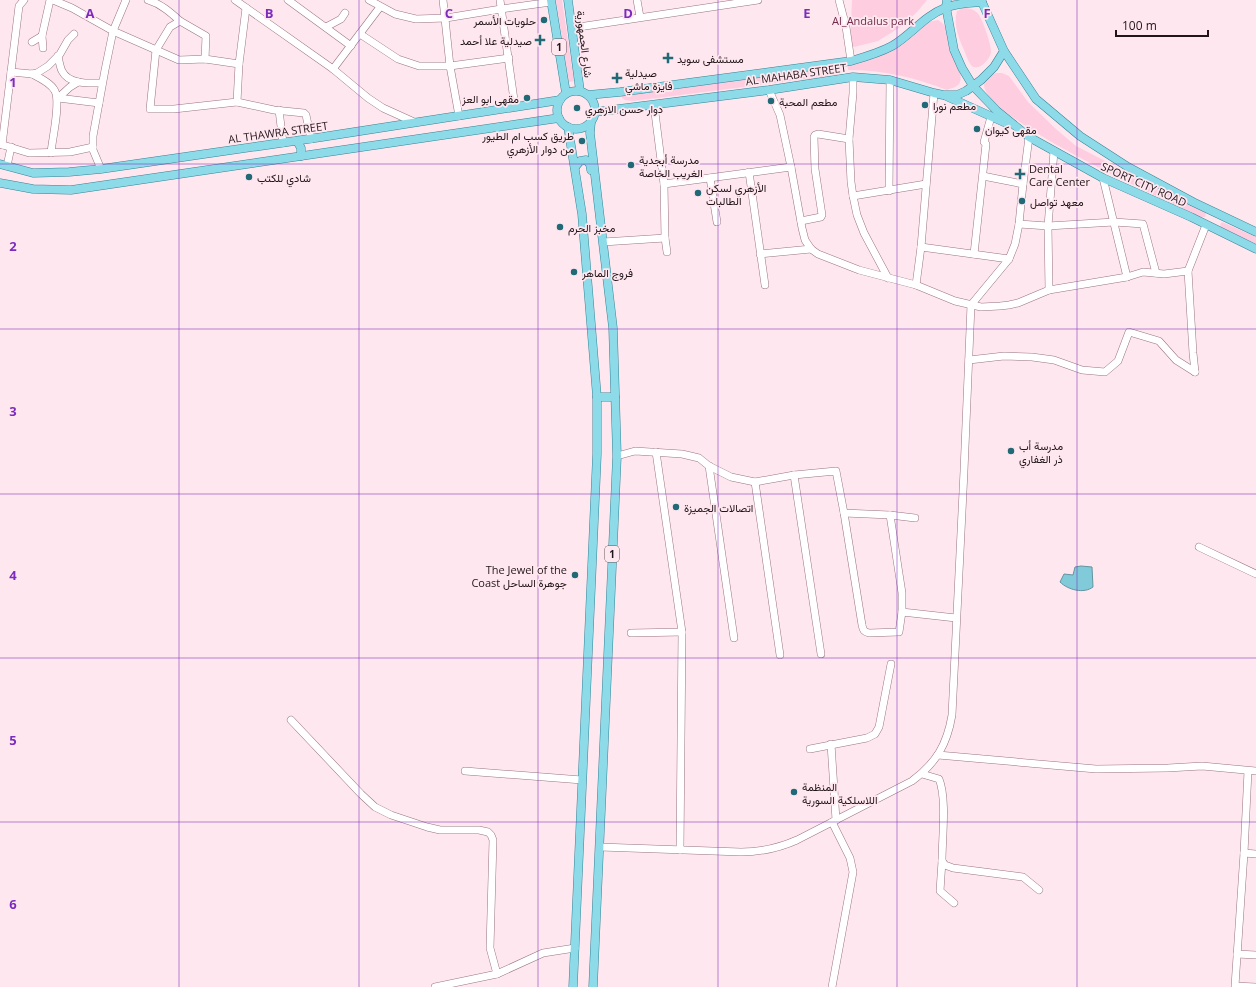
<svg xmlns="http://www.w3.org/2000/svg" width="1256" height="987" font-family="'Open Sans',Vazirmatn,sans-serif">
	<style>
		.green { fill: #fecee0 }
		.water { fill: #81cada; stroke: #6494a0 }
		.lines { fill: none; stroke-linecap: round; stroke-linejoin: round }
		.minor-casing { stroke: #987582; stroke-width: 8 }
		.major-casing { stroke: #368596; stroke-width: 9 }
		.minor { stroke: #fff; stroke-width: 7 }
		.major { stroke: #8ddae8; stroke-width: 8 }
		.grid { fill: none; stroke: #7b2cbf; stroke-width: 1; stroke-opacity: 0.55 }
		.poi-dot { fill: #216976; stroke: #ffe7ef; stroke-width: 1.5 }
		.labels { text-anchor: middle; dominant-baseline: central; stroke-width: 3.5; stroke-linejoin: round; paint-order: stroke }
		.shield { fill: #ffe7ef; stroke: #64545a; stroke-width: 1 }
		.shield-label { font-size: 10px; font-weight: bold; fill: #22151a }
		.poi-label { font-size: 11px; fill: #22151a; stroke: #ffe7ef; text-anchor: start }
		.park-label { font-size: 11px; fill: #712b4b; stroke: #ffe7ef }
		.street-label { font-size: 11px; fill: #22151a; stroke: #ffe7ef }
		.grid-label { font-size: 13px; text-anchor: middle; font-weight: bold; fill: #7b2cbf; stroke: #ffe7ef; stroke-width: 3.5; stroke-linejoin: round; paint-order: stroke }
	</style>
	<rect width="100%" height="100%" fill="#ffe7ef"/>
	<g class="green">
		<path d="M556,0H562L574,81L569,82Z"/>
		<path d="M852,0H927L917,12L902,26L878,41L850,48Z"/>
		<path d="M963,8C969,8 975,9 979,15C983,21 992,46 991,53C989,60 978,73 971,65C968,61 966,55 964,50C959,39 953,24 957,11Z"/>
		<path d="M938,20C941,22 945,25 947,29C951,37 964,74 960,82C958,87 952,88 947,90C914,77 883,70 848,70L847,63L891,49L913,36L928,22Z"/>
		<path d="M837,66L838,75L633,101L625,100L622,98V96L645,92Z"/>
		<path d="M996,73H1002L1009,76L1028,102L1056,129L1076,146L1203,211L1206,213L1205,217H1200C1166,200 985,119 984,85C984,78 991,75 996,73Z"/>
		<path d="M1222,222L1256,237V244L1221,228L1220,225Z"/>
	</g>
	<path class="water" d="M1081,566L1092,567L1093,587C1084,594 1068,590 1060,582L1064,574L1073,575L1075,567Z"/>
	<g class="lines">
		<g class="minor-casing">
			<g id="minor">
				<path d="M53,0L72,8L113,31L105,70L93,136V150L101,169"/>
				<path d="M126,0L113,31L179,60L205,59L239,64L246,8"/>
				<path d="M148,0C161,4 170,12 180,21"/>
				<path d="M235,0L333,69L368,98L383,108L414,122"/>
				<path d="M288,0L351,46"/>
				<path d="M369,0L395,14L416,19L446,18L501,9L551,2"/>
				<path d="M443,0L450,66L459,116"/>
				<path d="M500,0L515,107"/>
				<path d="M637,0L640,17"/>
				<path d="M839,0L846,27L851,61"/>
				<path d="M326,27L341,19L345,13"/>
				<path d="M572,28L758,0"/>
				<path d="M360,34L398,59L419,66H450L509,58"/>
				<path d="M42,36L43,48"/>
				<path d="M32,42L42,36L50,0"/>
				<path d="M58,56C59,61 60,67 62,71C69,85 90,83 102,83"/>
				<path d="M205,59L206,36L180,21L170,27L156,50L150,109H174L237,102L239,64"/>
				<path d="M333,69L380,7"/>
				<path d="M11,72L32,74L37,73L48,66L60,54L68,40L74,34"/>
				<path d="M32,74C40,78 51,83 55,91C61,103 52,139 51,153"/>
				<path d="M853,77V93L849,139L851,182L853,196L857,215L864,233L888,278"/>
				<path d="M769,90L780,115L791,167L802,228L805,240L811,249L818,254L859,270L916,285L955,301L981,307L1000,306L1009,305L1018,303L1049,290L1127,277L1143,272L1164,274L1188,271"/>
				<path d="M58,98L99,103"/>
				<path d="M58,98L70,87L78,82"/>
				<path d="M237,102L274,110L304,113L306,115L311,139"/>
				<path d="M654,105L664,184L665,238L667,252"/>
				<path d="M279,110L283,143"/>
				<path d="M0,144L29,153L70,152L93,147"/>
				<path d="M2,145L19,6L24,0"/>
				<path d="M7,166L11,147"/>
				<path d="M749,172L765,285"/>
				<path d="M983,176L1023,184"/>
				<path d="M710,178L717,222"/>
				<path d="M1103,178L1127,277"/>
				<path d="M664,184L791,167"/>
				<path d="M889,191L890,80"/>
				<path d="M853,196L926,184"/>
				<path d="M801,221L821,217L822,215L815,169L814,137L815,135L818,134L849,139"/>
				<path d="M1019,224L1048,226L1114,222L1143,224L1156,273"/>
				<path d="M603,242L665,238"/>
				<path d="M921,247L1009,259"/>
				<path d="M760,254L811,249"/>
				<path d="M974,254L986,144L984,142L991,117"/>
				<path d="M916,285L921,247L934,93"/>
				<path d="M1049,290L1048,226L1054,151"/>
				<path d="M969,360L1004,356L1032,357L1054,360L1082,370L1105,372L1118,361L1129,332L1159,341L1176,360L1195,372"/>
				<path d="M1195,372L1193,353L1188,271L1206,225"/>
				<path d="M656,452L682,632L680,850"/>
				<path d="M617,456L635,451L682,454L699,458L709,466L731,477L755,482L794,475L836,471L844,513L890,515L915,518"/>
				<path d="M709,466L734,638"/>
				<path d="M794,475L821,654"/>
				<path d="M755,482L780,655"/>
				<path d="M844,513L862,625C863,630 864,632 869,633L899,632L902,612V593L890,515"/>
				<path d="M1199,547L1256,574"/>
				<path d="M902,612L956,618"/>
				<path d="M631,633L682,632"/>
				<path d="M291,720L361,794L375,807L391,815L427,827L440,830H479L488,832L491,835L493,840L490,948L497,974"/>
				<path d="M831,744L836,820"/>
				<path d="M810,749L867,738L875,734L879,727L891,664"/>
				<path d="M938,755L1096,769L1168,768L1202,766L1256,771"/>
				<path d="M465,771L582,780"/>
				<path d="M1248,771L1244,853L1235,986L1256,987"/>
				<path d="M922,774L939,779C947,798 942,839 942,861L945,865L953,868L1023,877L1039,890"/>
				<path d="M832,822L850,858L853,872L832,987"/>
				<path d="M600,847L741,852C761,852 779,848 797,840L912,781C936,763 947,745 952,715L964,471L971,305L1009,259L1015,244L1019,224L1023,184L1029,137"/>
				<path d="M1244,853L1256,854"/>
				<path d="M942,861L940,891L954,903"/>
				<path d="M1237,954L1256,955"/>
				<path d="M435,987L497,974L543,953L575,948"/>
			</g>
		</g>
		<g class="major-casing">
			<g id="major">
				<path d="M551,0L566,93"/>
				<path d="M568,0L580,91"/>
				<path d="M947,0L946,7L954,50L962,68L973,86L997,111L1029,137L1103,178L1191,217L1256,249"/>
				<path d="M981,0L1004,51L1036,99L1080,136L1128,167L1193,202L1256,232"/>
				<circle cx="576" cy="110" r="19"/>
				<path d="M588,95L620,92L851,61C865,57 879,53 892,46C911,35 924,16 945,8C956,3 970,3 982,2"/>
				<path d="M946,96L1008,124"/>
				<path d="M595,112L769,90L853,77L890,80L934,93L943,95H957L966,91L981,80L994,67L1004,51"/>
				<path d="M591,122L590,133L613,328L617,456L593,987"/>
				<path d="M568,127L582,214L597,397V454L573,987"/>
				<path d="M297,141L301,148V156"/>
				<path d="M0,164L33,173L69,172L101,169L322,137L560,100"/>
				<path d="M575,167L580,161L586,160L590,164L591,170"/>
				<path d="M0,183L33,189L71,190L559,118"/>
				<path d="M597,397H615"/>
			</g>
		</g>
		<use href="#minor" class="minor"/>
		<use href="#major" class="major"/>
	</g>
	<path class="grid" d="M179,0V987M359,0V987M538,0V987M718,0V987M897,0V987M1077,0V987M0,164H1256M0,329H1256M0,494H1256M0,658H1256M0,822H1256"/>
	<g class="poi-dot">
		<circle cx="544" cy="20" r="4"/>
		<path d="M538 34h4v4h4v4h-4v4h-4v-4h-4v-4h4z"/>
		<path d="M666 52h4v4h4v4h-4v4h-4v-4h-4v-4h4z"/>
		<path d="M615 72h4v4h4v4h-4v4h-4v-4h-4v-4h4z"/>
		<circle cx="527" cy="98" r="4"/>
		<circle cx="771" cy="101" r="4"/>
		<circle cx="925" cy="105" r="4"/>
		<circle cx="577" cy="108" r="4"/>
		<circle cx="977" cy="129" r="4"/>
		<circle cx="582" cy="141" r="4"/>
		<circle cx="631" cy="165" r="4"/>
		<path d="M1018 168h4v4h4v4h-4v4h-4v-4h-4v-4h4z"/>
		<circle cx="249" cy="177" r="4"/>
		<circle cx="698" cy="193" r="4"/>
		<circle cx="1022" cy="201" r="4"/>
		<circle cx="560" cy="227" r="4"/>
		<circle cx="574" cy="272" r="4"/>
		<circle cx="1011" cy="451" r="4"/>
		<circle cx="676" cy="507" r="4"/>
		<circle cx="575" cy="575" r="4"/>
		<circle cx="794" cy="792" r="4"/>
	</g>
	<g class="labels">
		<g class="shield">
			<rect x="552" y="39" width="14" height="16" rx="3"/>
			<rect x="605" y="546" width="14" height="16" rx="3"/>
		</g>
		<g class="shield-label">
			<text x="559" y="47">1</text>
			<text x="612" y="554">1</text>
		</g>
		<g class="poi-label">
			<text x="536" y="20" text-anchor="end">حلويات الأسمر</text>
			<text x="532" y="40" text-anchor="end">صيدلية علا أحمد</text>
			<text x="677" y="58">مستشفى سويد</text>
			<text x="625" y="72">صيدلية<tspan x="625" dy="13">فايزة ماشي</tspan></text>
			<text x="519" y="98" text-anchor="end">مقهى ابو العز</text>
			<text x="779" y="101">مطعم المحبة</text>
			<text x="933" y="105">مطعم نورا</text>
			<text x="585" y="108">دوار حسن الازهري</text>
			<text x="985" y="129">مقهى كيوان</text>
			<text x="574" y="135" text-anchor="end">طريق كسب ام الطيور<tspan x="574" dy="13">من دوار الأزهري</tspan></text>
			<text x="639" y="159">مدرسة أبجدية<tspan x="639" dy="13">الغريب الخاصة</tspan></text>
			<text x="1029" y="168">Dental<tspan x="1029" dy="13">Care Center</tspan></text>
			<text x="257" y="177">شادي للكتب</text>
			<text x="706" y="187">الأزهري لسكن<tspan x="706" dy="13">الطالبات</tspan></text>
			<text x="1030" y="201">معهد تواصل</text>
			<text x="568" y="227">مخبز الحرم</text>
			<text x="582" y="272">فروج الماهر</text>
			<text x="1019" y="445">مدرسة أب<tspan x="1019" dy="13">ذر الغفاري</tspan></text>
			<text x="684" y="507">اتصالات الجميزة</text>
			<text x="567" y="569" text-anchor="end">The Jewel of the<tspan x="567" dy="13">Coast جوهرة الساحل</tspan></text>
			<text x="802" y="786">المنظمة<tspan x="802" dy="13">اللاسلكية السورية</tspan></text>
		</g>
		<g class="park-label">
			<text x="873" y="20">Al_Andalus park</text>
		</g>
		<g class="street-label">
			<text transform="translate(585 44) rotate(83)">شارع الجمهورية</text>
			<text transform="translate(796 74) rotate(-8)">AL MAHABA STREET</text>
			<text transform="translate(278 132) rotate(-8)">AL THAWRA STREET</text>
			<text transform="translate(1144 184) rotate(24)">SPORT CITY ROAD</text>
		</g>
	</g>
	<g class="grid-label">
		<text x="90" y="18">A</text>
		<text x="269" y="18">B</text>
		<text x="449" y="18">C</text>
		<text x="628" y="18">D</text>
		<text x="807" y="18">E</text>
		<text x="987" y="18">F</text>
		<text x="13" y="87">1</text>
		<text x="13" y="251">2</text>
		<text x="13" y="416">3</text>
		<text x="13" y="580">4</text>
		<text x="13" y="745">5</text>
		<text x="13" y="909">6</text>
	</g>
	<path d="M1116 30v6h92v-6" fill="none" stroke="#22151a" stroke-width="2"/>
	<text x="1122" y="30" font-size="12" fill="#22151a" stroke="#ffe7ef" stroke-width="3" paint-order="stroke">100 m</text>
</svg>
